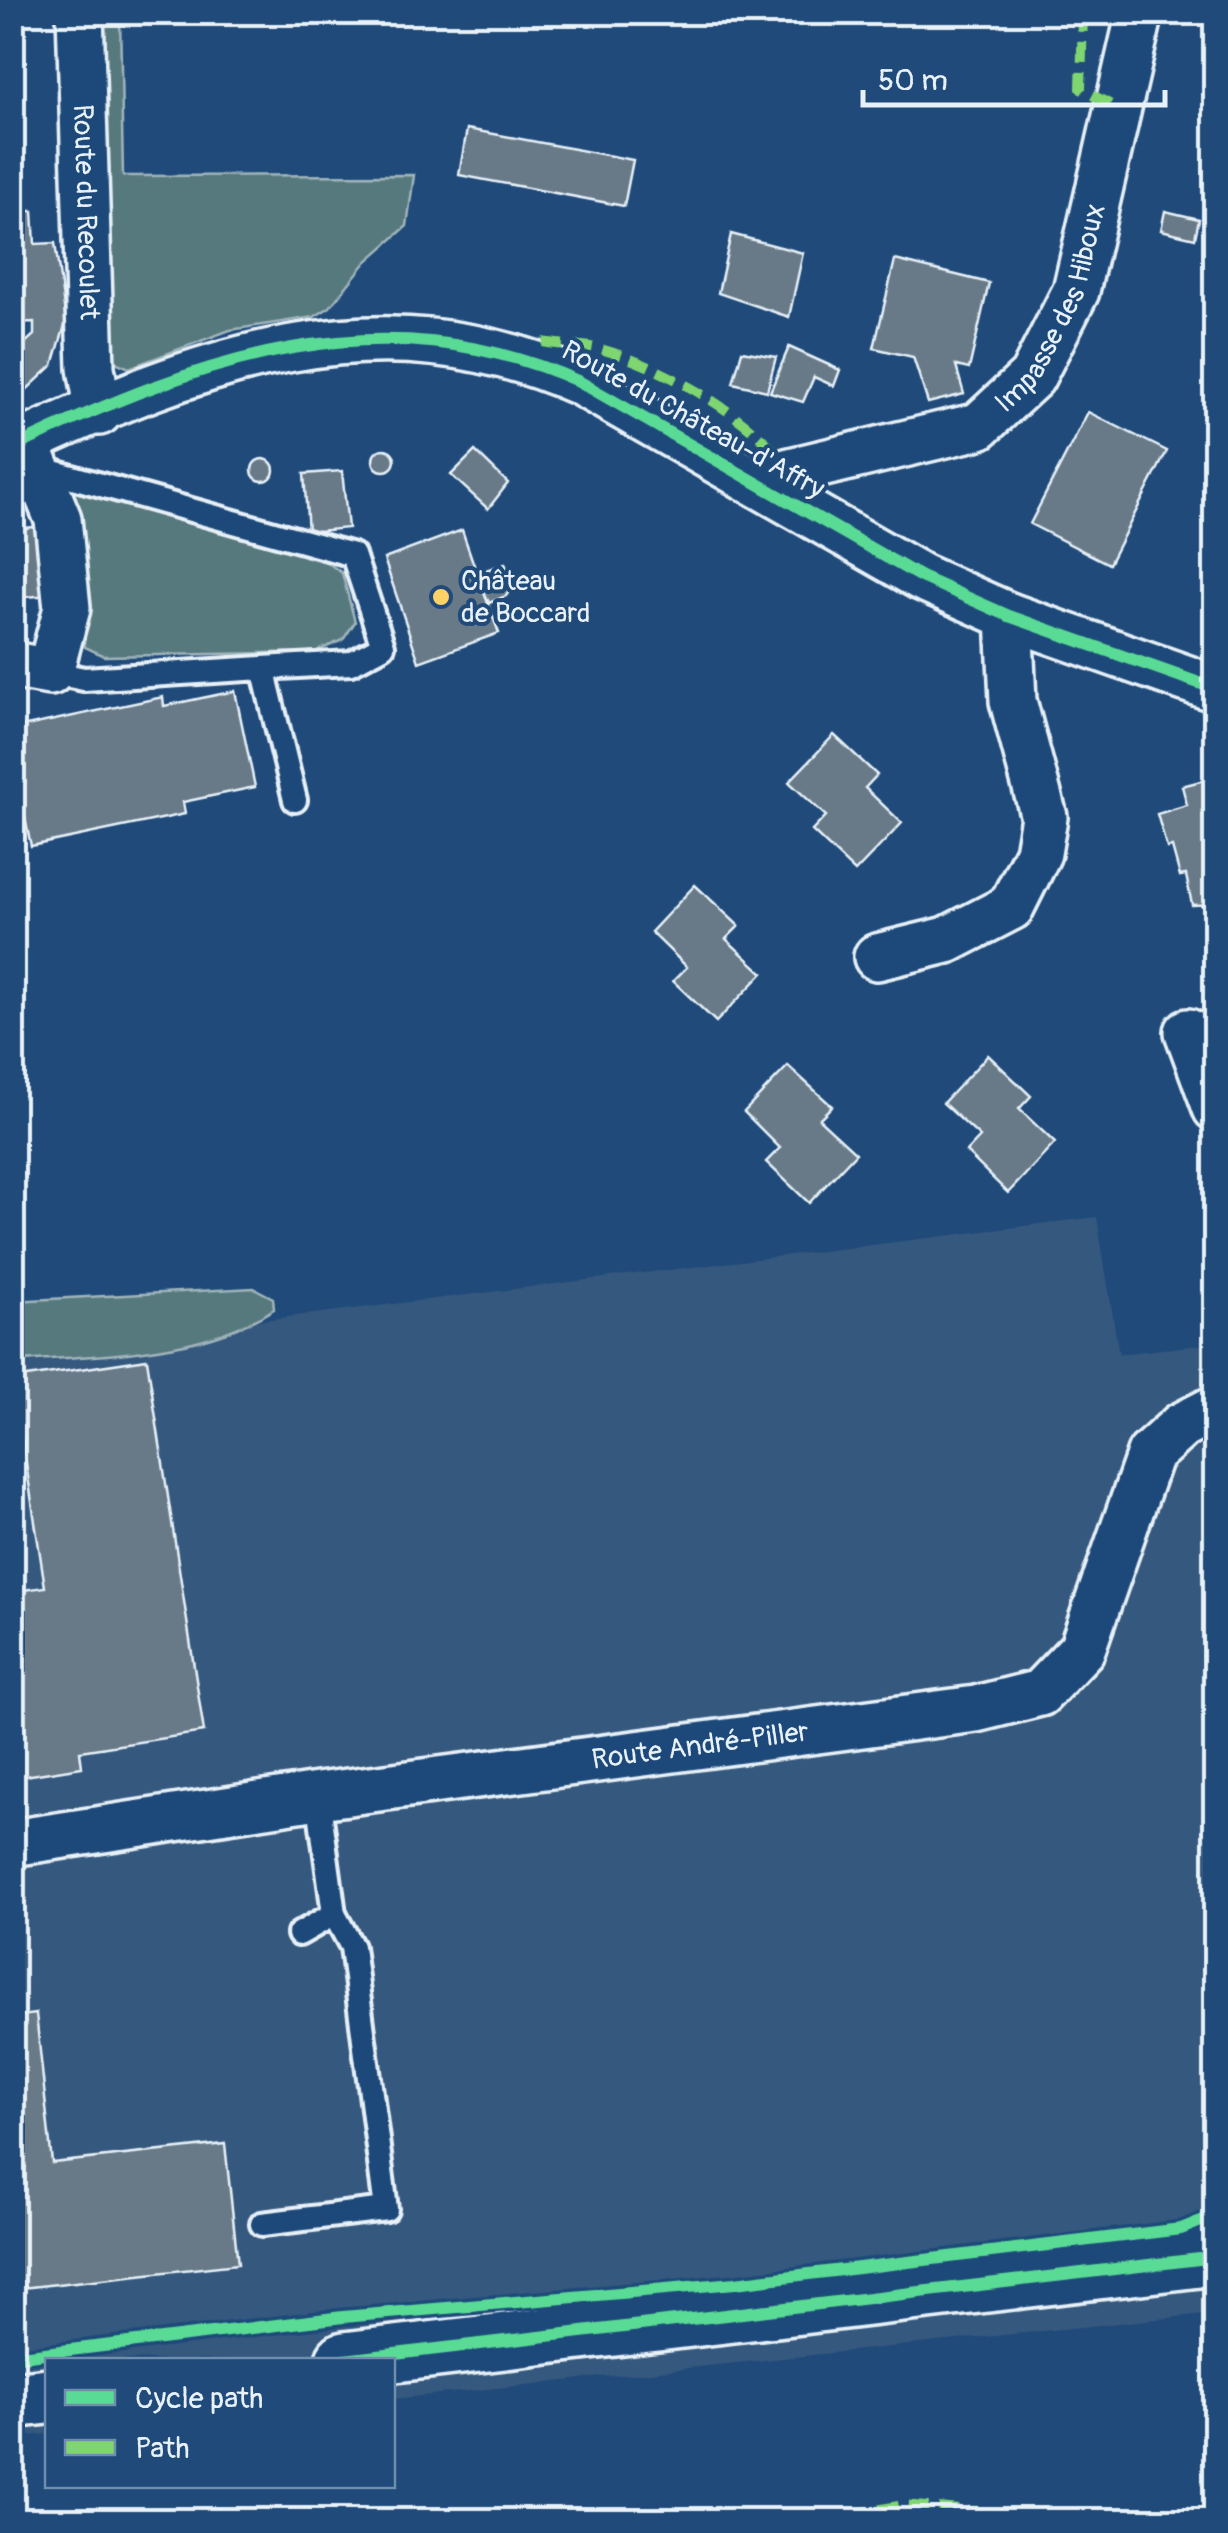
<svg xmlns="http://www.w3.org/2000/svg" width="1228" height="2533" font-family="Pangolin,sans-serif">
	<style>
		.built { fill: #35587e }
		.green { fill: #57797e; stroke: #a0b5bb; stroke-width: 2.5 }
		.building { fill: #677a88; stroke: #e8f1f8; stroke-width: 2.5 }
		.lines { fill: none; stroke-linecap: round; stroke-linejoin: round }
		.service-casing { stroke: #e8f1f8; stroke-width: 30 }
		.minor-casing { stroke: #e8f1f8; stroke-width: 52 }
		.secondary-casing { stroke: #e8f1f8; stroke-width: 62 }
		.service { stroke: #1f4a7a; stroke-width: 22 }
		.minor { stroke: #1f4a7a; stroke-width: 45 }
		.secondary { stroke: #1f4a7a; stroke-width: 55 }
		.quiet { stroke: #7fd670; stroke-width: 10; stroke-dasharray: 20 10; stroke-linecap: butt }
		.cycleway-casing { stroke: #1f4a7a; stroke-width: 19 }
		.cycleway { stroke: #5adb95; stroke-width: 12 }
		.poi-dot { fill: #ffd166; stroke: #1f4a7a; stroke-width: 4 }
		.labels { text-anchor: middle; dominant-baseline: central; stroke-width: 8; stroke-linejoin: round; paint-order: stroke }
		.street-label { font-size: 28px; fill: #e8f1f8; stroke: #1f4a7a }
		.poi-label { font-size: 28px; fill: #e8f1f8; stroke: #1f4a7a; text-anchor: start }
	</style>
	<rect width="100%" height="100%" fill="#1f4a7a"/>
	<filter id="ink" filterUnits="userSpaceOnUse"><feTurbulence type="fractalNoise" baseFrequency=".01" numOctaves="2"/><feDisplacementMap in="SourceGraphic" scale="20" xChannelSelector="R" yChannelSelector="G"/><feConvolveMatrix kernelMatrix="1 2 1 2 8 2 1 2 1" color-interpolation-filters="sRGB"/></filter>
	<g filter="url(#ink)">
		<path class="built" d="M1097,1217L1119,1354L1215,1343V2313L393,2399L392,2360H48L47,2434L13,2438L12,1351Z"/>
		<g class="green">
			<path d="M94,13H120L123,176L414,175L407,226L366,262L330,307L314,317L230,330L129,368L113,361Z"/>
			<path d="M72,489L314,553L342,573L355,622L343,640L315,652L104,656L85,647L64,500Z"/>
			<path d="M254,1288L273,1298L274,1309C198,1357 101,1354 13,1362V1301Z"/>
		</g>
		<g class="building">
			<path d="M467,129L633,160L624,206L459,175Z"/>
			<path d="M12,211H33L35,244L55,243L66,322L53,365L20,396L12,388V355L34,335V322L12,323Z"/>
			<path d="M1165,211L1199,219L1195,238L1161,230Z"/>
			<path d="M731,234L803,253L789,317L718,293Z"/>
			<path d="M895,260L989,283L969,369L956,366L964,394L928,403L913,357L874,348Z"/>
			<path d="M789,347L840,370L834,386L814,377L803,402L770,392Z"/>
			<path d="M742,351L776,357L767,391L733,383Z"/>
			<path d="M1088,412L1167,451L1109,564L1030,524Z"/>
			<circle cx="384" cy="460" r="11"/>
			<path d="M475,451L508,483L488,509L451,475Z"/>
			<circle cx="263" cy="470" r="11"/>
			<path d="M342,471L348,528L308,532L304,474Z"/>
			<path d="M46,526L51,595L12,598V529Z"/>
			<path d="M462,530L476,571L470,573L473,580L479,579L499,633L419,662L384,559Z"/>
			<path d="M505,563L513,586L506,596L489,603L481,584L490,580L486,570Z"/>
			<path d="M235,691L255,787L183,802L185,814L31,846L12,757V729L163,697L164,706Z"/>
			<path d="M834,735L877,775L865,788L902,823L855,872L812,831L826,816L789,782Z"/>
			<path d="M1216,777V904L1192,905L1186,875L1180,876L1172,847L1167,848L1157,814L1187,805L1182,786Z"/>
			<path d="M695,885L739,926L726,939L763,973L716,1022L673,981L687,967L651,932Z"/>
			<path d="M988,1055L1031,1096L1019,1109L1055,1143L1008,1193L966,1152L980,1137L943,1103Z"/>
			<path d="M788,1066L832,1106L819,1119L856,1153L809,1203L766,1162L780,1148L744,1112Z"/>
			<path d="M147,1359L204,1732L80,1751L82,1767L12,1778V1571L16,1591L45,1587L13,1379Z"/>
			<path d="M36,2014L52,2163L225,2144L238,2264L12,2289V2017Z"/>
		</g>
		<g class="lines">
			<g class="service-casing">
				<g id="service">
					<path d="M40,468L353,555L383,646L351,663L263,668"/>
					<path d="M50,672L84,679L263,668L295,800"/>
					<path d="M299,1934L334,1914L318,1796"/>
					<path d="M262,2224L386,2209L352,1947L334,1914"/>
				</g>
			</g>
			<g class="minor-casing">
				<g id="minor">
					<path id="s1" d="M80,12L91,368L99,412"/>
					<path d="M12,448C200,359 379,293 580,382L921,577L1009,616L1216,689"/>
					<path id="s2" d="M753,480L979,426L1032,377L1076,291L1140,12"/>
					<path d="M12,665L50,672L67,608L58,519L26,442"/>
					<path d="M877,957L947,940L1011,907L1038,853L1044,817L1013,701L1009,616"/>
					<path d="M1188,1032L1216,1108"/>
					<path id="s3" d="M12,1843L318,1796L976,1709L1040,1693L1082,1649L1150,1454L1181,1426L1216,1408"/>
				</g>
			</g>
			<g class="secondary-casing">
				<g id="secondary">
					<path d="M344,2360L1216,2257"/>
					<path d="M12,2400L48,2396"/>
				</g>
			</g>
			<use href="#service" class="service"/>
			<use href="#minor" class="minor"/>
			<use href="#secondary" class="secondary"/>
			<g class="quiet">
				<path d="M1083,12L1081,89L1117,108"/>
				<path d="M543,342C563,346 585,344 604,350C664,367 756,419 790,471"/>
				<path d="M379,2520L440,2512L602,2520"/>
				<path d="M820,2520L904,2505L1071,2520"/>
			</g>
			<g class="cycleway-casing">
				<g id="cycleway">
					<path d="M12,448C200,359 379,293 580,382L921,577L1009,616L1216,689"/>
					<path d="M12,2357L343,2317L735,2283L1181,2229L1216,2215"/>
					<path d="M344,2360L1216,2257"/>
				</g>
			</g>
			<use href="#cycleway" class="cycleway"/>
		</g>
	</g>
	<circle class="poi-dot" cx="441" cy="597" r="10"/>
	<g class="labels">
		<g class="street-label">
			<text stroke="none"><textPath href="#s1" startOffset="200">Route du Recoulet</textPath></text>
			<text stroke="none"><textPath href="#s2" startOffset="375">Impasse des Hiboux</textPath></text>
			<text transform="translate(693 420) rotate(29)">Route du Château-d'Affry</text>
			<text stroke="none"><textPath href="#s3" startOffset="695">Route André-Piller</textPath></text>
		</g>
		<g class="poi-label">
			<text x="461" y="581">Château<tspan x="461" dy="32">de Boccard</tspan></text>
		</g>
	</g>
	<rect width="1228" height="2533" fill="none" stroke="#1f4a7a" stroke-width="50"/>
	<rect x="25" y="25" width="1178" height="2483" fill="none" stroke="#e8f1f8" stroke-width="4" filter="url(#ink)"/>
	<rect x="45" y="2358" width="350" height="130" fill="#1f4a7a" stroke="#6f8dac" stroke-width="2.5"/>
	<rect x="65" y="2390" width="50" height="15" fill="#5adb95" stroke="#6f8dac" stroke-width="2.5"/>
	<text x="135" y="2408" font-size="30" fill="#e8f1f8">Cycle path</text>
	<rect x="65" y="2440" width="50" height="15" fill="#7fd670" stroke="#6f8dac" stroke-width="2.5"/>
	<text x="135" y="2458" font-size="30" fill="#e8f1f8">Path</text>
	<path d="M863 90v15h302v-15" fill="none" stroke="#e8f1f8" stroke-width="5"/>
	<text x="878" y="90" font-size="30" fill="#e8f1f8" stroke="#1f4a7a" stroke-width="8" paint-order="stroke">50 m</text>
</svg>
